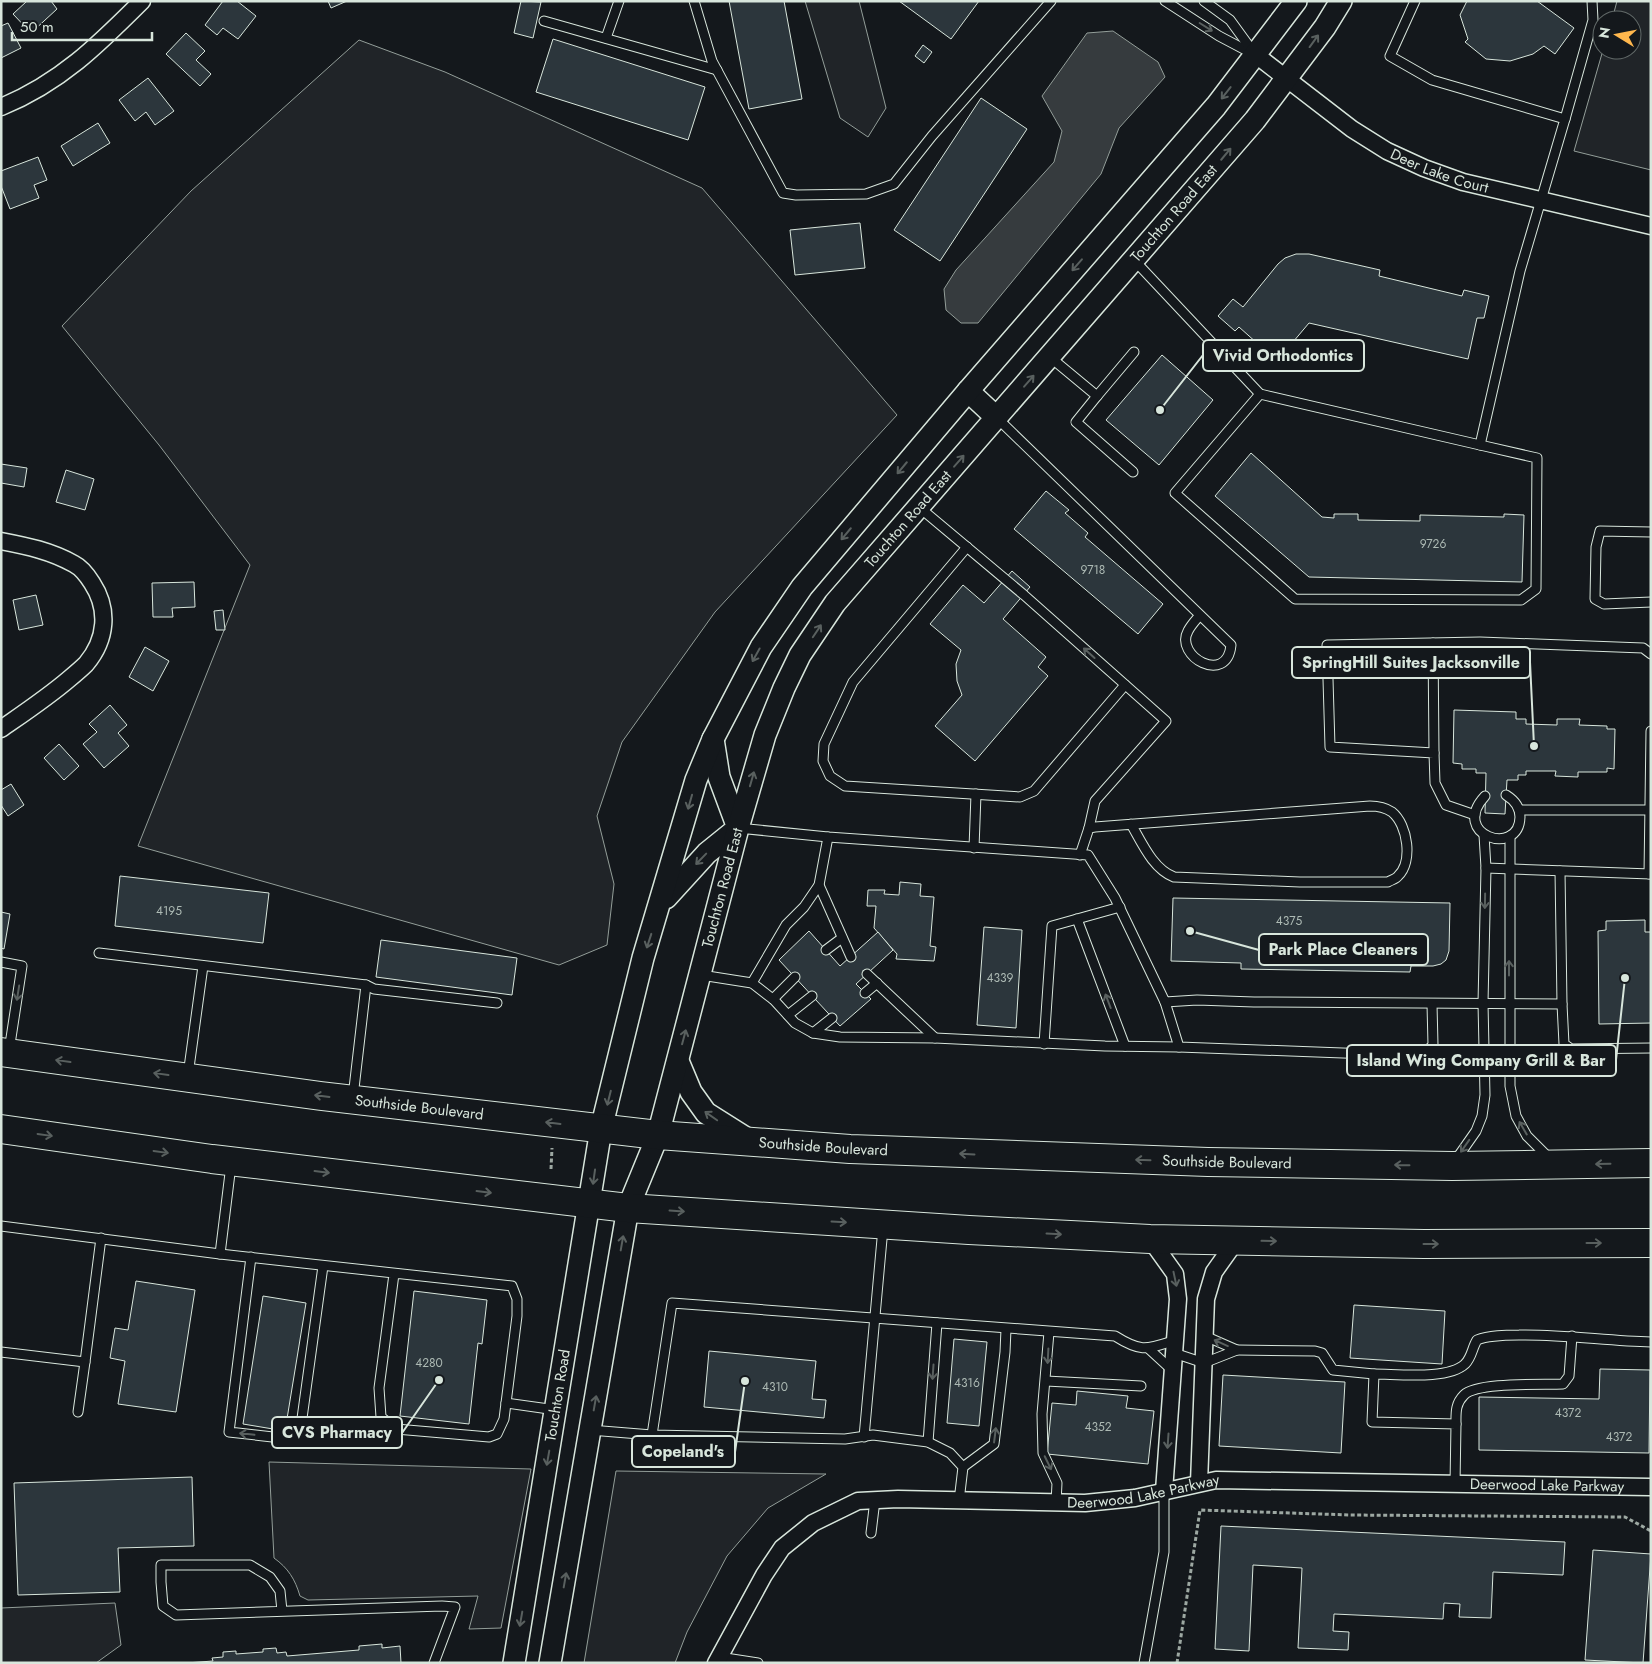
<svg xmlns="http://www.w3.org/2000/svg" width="1652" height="1664" font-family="Jost,sans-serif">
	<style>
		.green { fill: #202428; stroke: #939e99 }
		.water { fill: #363b3e; stroke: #939e99 }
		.building { fill: #2c363c; stroke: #d8e6dc }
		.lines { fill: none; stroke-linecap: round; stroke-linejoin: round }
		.service-casing { stroke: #d8e6dc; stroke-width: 11 }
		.minor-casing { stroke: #d8e6dc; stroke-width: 19 }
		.tertiary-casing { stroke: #d8e6dc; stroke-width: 24 }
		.trunk-casing { stroke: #d8e6dc; stroke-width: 30 }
		.path { stroke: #9da8a2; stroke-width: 3; stroke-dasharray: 4 2.5; stroke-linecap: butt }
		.service { stroke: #14181c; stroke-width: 9 }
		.minor { stroke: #14181c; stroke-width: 16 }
		.tertiary { stroke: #14181c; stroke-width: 21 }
		.trunk { stroke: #14181c; stroke-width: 28 }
		.oneway { stroke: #59605f }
		.labels { text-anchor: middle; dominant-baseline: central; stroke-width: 4; stroke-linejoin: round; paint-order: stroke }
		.number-label { font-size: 12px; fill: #adbab4 }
		.street-label { font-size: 15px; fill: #d8e6dc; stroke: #14181c }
		.leader { fill: none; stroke: #d8e6dc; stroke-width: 2 }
		.callout-dot { fill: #d8e6dc; stroke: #14181c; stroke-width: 2 }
		.callout { fill: #14181c; stroke: #d8e6dc; stroke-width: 2 }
		.callout-label { font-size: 16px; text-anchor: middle; font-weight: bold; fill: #d8e6dc }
	</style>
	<rect width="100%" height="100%" fill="#14181c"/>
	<g class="green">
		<path d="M805,1H859L886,108L868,137L840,118Z"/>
		<path d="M1617,1H1651V170L1574,151L1603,50H1632V20H1612Z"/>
		<path d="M359,40L445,72L702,188L897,415L715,612L622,742L597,816L614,884L607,945L559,965L138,846L250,565L159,445L62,326L191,191Z"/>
		<path d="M269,1462L531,1469L501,1628L469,1629L478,1596L308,1600L300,1596C295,1579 288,1568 274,1558Z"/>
		<path d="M616,1471L826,1474L768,1508L727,1556L687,1632L675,1663H584Z"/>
		<path d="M115,1603L121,1645L96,1663H1V1608Z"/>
	</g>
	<path class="water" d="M1113,31L1158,62L1165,77L1119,128L1101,174L978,323H961L946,310L944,289L956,270L1054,162L1062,131L1042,96L1087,33Z"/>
	<g class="building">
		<path d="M27,1H51L57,9L31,33L13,14Z"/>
		<path d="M223,1H237L256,16L238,39L223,28L217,35L205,25Z"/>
		<path d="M328,1H347L331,8Z"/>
		<path d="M521,1L541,2L533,38L514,33Z"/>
		<path d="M729,1H784L802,99L749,109Z"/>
		<path d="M899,1H979L951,39Z"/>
		<path d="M1467,1H1537L1574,28L1555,54L1544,46L1533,54L1510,61L1486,59L1465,42L1468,39L1460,15Z"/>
		<path d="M8,23L21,48L1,58V26Z"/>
		<path d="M186,33L205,51L196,60L211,74L200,86L166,54Z"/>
		<path d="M553,39L705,87L688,140L536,92Z"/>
		<path d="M923,45L932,52L924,63L915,56Z"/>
		<path d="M148,78L174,111L155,125L146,112L135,121L119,100Z"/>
		<path d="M981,98L1027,129L940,261L894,230Z"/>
		<path d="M98,123L110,143L73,166L61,146Z"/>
		<path d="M38,157L47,180L34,185L39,198L10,209L1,186V171Z"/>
		<path d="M860,223L865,268L795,275L790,230Z"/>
		<path d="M1296,254H1309L1380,270L1379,276L1462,296L1464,290L1489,296L1484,318H1477L1468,359L1309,323L1277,361L1239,327L1235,331L1218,316L1233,299L1243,307L1278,264L1285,258Z"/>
		<path d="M1162,355L1213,400L1159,465L1106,420Z"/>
		<path d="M1251,453L1322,517L1334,518V514H1358V520L1420,521V515L1504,517V514L1524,515L1522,582L1309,577L1215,496Z"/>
		<path d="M1,464L27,468L24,487L1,483Z"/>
		<path d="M66,470L94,479L85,510L56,502Z"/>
		<path d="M1046,491L1069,510L1065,513L1088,533L1085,537L1163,604L1138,634L1014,529Z"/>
		<path d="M1012,571L1030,587L1003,619L1046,657L1038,667L1048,676L975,761L935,726L962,695L957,681L956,664L961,650L930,624L963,585L984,603Z"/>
		<path d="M194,582L195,607L172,608L173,617H153L152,583Z"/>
		<path d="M36,595L43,625L19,630L13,600Z"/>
		<path d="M223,610L225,630H216L214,611Z"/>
		<path d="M145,647L169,661L153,691L129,677Z"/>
		<path d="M110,705L127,725L118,733L129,746L104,768L83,744L97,732L89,724Z"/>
		<path d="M1454,710L1516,712V719H1526V724L1557,725V719H1580L1579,725L1607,726V729H1615L1614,769L1607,768V772H1578V777L1555,776L1556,771H1526V775H1518V780H1507L1505,814L1485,813L1486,773H1476V769H1462V764L1453,763Z"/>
		<path d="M59,744L79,766L64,780L44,758Z"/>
		<path d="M11,784L24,805L8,816L1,805V790Z"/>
		<path d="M120,876L269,893L263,943L115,926Z"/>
		<path d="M900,882L921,884L920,896L934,897L930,946L936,947L934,961L896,959L897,954L874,928L876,906H867L868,890H885L884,894L899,895Z"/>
		<path d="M1173,898L1450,903L1449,951L1446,960L1441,964L1433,966H1411L1410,972L1241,969V963L1171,961Z"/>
		<path d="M1,912L10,914L4,949L1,948Z"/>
		<path d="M1645,920V932H1651V1023L1599,1024L1598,931L1606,930V921Z"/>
		<path d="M984,927L1022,930L1016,1028L977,1025Z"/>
		<path d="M809,931L840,966L878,932L893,950L856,984L871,999L840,1026L779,960Z"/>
		<path d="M381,940L517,958L512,995L376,977Z"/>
		<path d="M136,1281L195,1290L176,1412L118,1404L125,1361L110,1358L115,1328L128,1330Z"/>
		<path d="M414,1291L487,1300L482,1344L478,1343L469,1424L400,1416Z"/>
		<path d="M263,1296L306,1303L285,1431L243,1424Z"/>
		<path d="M1354,1305L1445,1311L1442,1364L1350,1358Z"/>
		<path d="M954,1339L987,1342L979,1426L947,1423Z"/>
		<path d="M709,1351L816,1361L812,1399L826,1400L824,1418L704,1407Z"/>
		<path d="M1600,1369L1650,1370L1649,1453L1479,1450V1397L1599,1399Z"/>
		<path d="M1223,1375L1345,1382L1341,1453L1219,1446Z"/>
		<path d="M1077,1391L1128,1396L1126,1408L1154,1411L1148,1464L1047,1454L1052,1403L1076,1405Z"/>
		<path d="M192,1477L194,1546L118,1548L120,1592L18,1595L14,1483Z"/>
		<path d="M1221,1526L1565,1542L1563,1575L1493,1572L1491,1618L1459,1617L1460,1604L1444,1603L1443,1619L1334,1614L1333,1631L1349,1632L1348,1650L1298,1648L1302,1568L1253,1565L1249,1651L1215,1649Z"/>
		<path d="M1593,1550L1651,1554L1643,1663L1585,1660Z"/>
		<path d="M382,1644V1648L400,1646L401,1663H186L213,1661L212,1658L223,1657V1652L236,1651V1654L263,1652V1649L276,1648L277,1653L286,1652L287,1656L359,1650V1646Z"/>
	</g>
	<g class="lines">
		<g class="service-casing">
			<g id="service">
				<path d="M694,1L712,61L783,193L796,195L866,194L894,184L932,136L1051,1"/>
				<path d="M1165,1L1219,36L1255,55"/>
				<path d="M1204,1L1230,20L1254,53"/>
				<path d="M544,21L717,70"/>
				<path d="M606,38L619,1"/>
				<path d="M1565,119L1593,20L1592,1"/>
				<path d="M1134,260L1260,394L1480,445L1520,271L1565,119L1432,80L1390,56L1415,1"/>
				<path d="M1050,357L1097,396L1076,422L1133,472"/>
				<path d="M1260,394L1175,493L1295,599L1521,600L1536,589L1537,458L1480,445"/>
				<path d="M1097,396L1134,352"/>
				<path d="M997,418L1231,645C1227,686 1174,656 1188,631C1191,625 1196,620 1200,615"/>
				<path d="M919,507L1024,595L1166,721L1095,801L1089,828"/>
				<path d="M1651,532L1600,531L1596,547L1595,599L1604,604L1651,602"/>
				<path d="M967,547L853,682L824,744L823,761L830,776L845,786L1020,797L1034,791L1125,685"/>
				<path d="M1433,643L1434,753"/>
				<path d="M1485,796C1449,835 1519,858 1520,817C1520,807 1514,800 1506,795"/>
				<path d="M1519,810H1651"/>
				<path d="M1475,815L1446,805L1435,783L1434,753L1330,747L1327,645L1480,642L1643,648L1651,654"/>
				<path d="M738,828L828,837L1088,855L1115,898L1165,1002L1197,1000L1254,1002L1562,1004L1560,871"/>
				<path d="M1510,836V1086L1516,1116L1527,1136L1550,1159"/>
				<path d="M974,848L976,794"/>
				<path d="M1080,855L1089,828L1095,827L1370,806C1377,806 1386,808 1392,812C1408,825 1413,862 1398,876C1396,879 1391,880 1388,882H1300L1174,877C1153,869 1142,843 1131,824"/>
				<path d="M1486,868L1651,874"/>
				<path d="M1649,874L1651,731"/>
				<path d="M819,885L851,957"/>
				<path d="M1077,919L1125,1046"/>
				<path d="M826,950L842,938"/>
				<path d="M99,953L366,985L374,989L497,1003"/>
				<path d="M1,962L22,966L9,1051"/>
				<path d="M867,974L935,1038"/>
				<path d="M701,975L752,983L774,1000L795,1023L813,1033L840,1037L935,1038L1105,1046L1179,1047"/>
				<path d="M752,983L786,925L804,907L819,885L828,837"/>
				<path d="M865,993L877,983"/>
				<path d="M773,999L795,977"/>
				<path d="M1165,1002L1179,1047L1422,1056L1433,1045L1432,1004"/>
				<path d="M1562,1004L1564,1044L1571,1049L1651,1048"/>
				<path d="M788,1015L812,996"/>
				<path d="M813,1033L832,1018"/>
				<path d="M1044,1044L1052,926L1120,907"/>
				<path d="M188,1075L203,966"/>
				<path d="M353,1097L366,985"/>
				<path d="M1455,1161L1476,1131L1482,1116L1485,1095L1483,1003L1486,868L1484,835"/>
				<path d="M1,1226L220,1254L512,1286L517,1299V1316L504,1419L497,1434L489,1437L396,1429L381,1417L379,1388L394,1274"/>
				<path d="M220,1254L231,1165"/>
				<path d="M251,1257L229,1432L299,1440L323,1266"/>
				<path d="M1049,1332L1042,1414L1043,1453L1057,1483L1056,1503"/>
				<path d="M1148,1348L1173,1371"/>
				<path d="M1237,1350L1315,1351L1322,1353L1333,1370L1374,1374"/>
				<path d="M1,1352L85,1362L101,1238"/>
				<path d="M1174,1353L1204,1363L1237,1350L1205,1336"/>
				<path d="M1046,1381L1141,1386"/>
				<path d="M506,1403L556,1410"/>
				<path d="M78,1412L85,1362"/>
				<path d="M1456,1424C1456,1413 1455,1404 1464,1395C1477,1382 1542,1385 1563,1384L1569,1376L1572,1336"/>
				<path d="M590,1430L652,1435"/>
				<path d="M864,1437L883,1228"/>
				<path d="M928,1442L937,1323"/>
				<path d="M963,1467L994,1444L1005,1352L1006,1329"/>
				<path d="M1455,1484L1456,1424L1372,1422L1374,1374C1398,1374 1448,1380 1465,1364C1472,1357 1472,1348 1477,1340C1489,1335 1506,1335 1519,1335C1563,1334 1607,1341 1651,1342"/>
				<path d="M959,1501L963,1467L950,1453L928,1442L873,1435L845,1439L652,1435L672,1303L1115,1336C1142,1353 1147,1349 1176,1340"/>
				<path d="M871,1533L875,1500"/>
				<path d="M282,1611L280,1591L270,1577L250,1565H161V1582L163,1606L176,1615L442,1606L455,1607L434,1663"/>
				<path d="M719,1657L758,1663"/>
				<path d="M1144,1663L1164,1552V1491"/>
			</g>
		</g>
		<g class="minor-casing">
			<g id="minor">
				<path id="s1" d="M1256,55L1352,129L1387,151L1424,168L1463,182L1651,226"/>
				<path d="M1,107C60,83 98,45 142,1"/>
				<path d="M1,541C27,546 51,551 74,564C82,568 87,575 92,583C109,609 107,639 86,664C81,669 75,674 69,679C48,697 24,713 1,729"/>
				<path d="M1150,1239L1175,1274L1178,1299L1164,1491"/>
				<path d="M1199,1483L1206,1299L1214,1272L1236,1241"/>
				<path id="s2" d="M716,1663L764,1575L782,1548L813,1523L858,1501L898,1499L1085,1503L1135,1498L1216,1480L1650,1487"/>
			</g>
		</g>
		<g class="tertiary-casing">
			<g id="tertiary">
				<path d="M968,391L997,418"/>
				<path d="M666,898L707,853L738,828L719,777L713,739"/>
				<path d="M678,1061L691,1092L706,1113L752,1142"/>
				<path id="s3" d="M514,1663L601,1129L643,958L696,780L713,739L761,647L802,587L968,391L1216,106L1296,1"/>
				<path id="s4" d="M550,1663L628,1208L658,1135L738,828L765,735L784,688L800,655L835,603L1255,120L1325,27L1341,1"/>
			</g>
		</g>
		<g class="trunk-casing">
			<g id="trunk">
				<path id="s5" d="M1,1052L321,1096L658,1135L850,1149L1208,1162L1452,1166L1651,1163"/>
				<path d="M1,1129L212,1159L628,1208L969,1230L1150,1239L1424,1244L1651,1243"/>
			</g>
		</g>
		<g class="path">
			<path d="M551,1169L552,1148"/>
			<path d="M1177,1663L1200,1510L1350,1515L1625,1517L1651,1531"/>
		</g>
		<use href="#service" class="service"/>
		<use href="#minor" class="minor"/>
		<use href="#tertiary" class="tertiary"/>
		<use href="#trunk" class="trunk"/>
	</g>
	<defs><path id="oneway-shaft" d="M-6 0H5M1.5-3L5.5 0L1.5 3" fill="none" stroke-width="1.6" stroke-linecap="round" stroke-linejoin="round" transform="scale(1.25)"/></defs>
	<g class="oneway">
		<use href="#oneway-shaft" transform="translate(1206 27) rotate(32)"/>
		<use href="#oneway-shaft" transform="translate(1314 41) rotate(-54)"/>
		<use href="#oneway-shaft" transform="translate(1226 93) rotate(128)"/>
		<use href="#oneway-shaft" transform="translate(1226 154) rotate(-50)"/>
		<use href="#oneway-shaft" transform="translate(1077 265) rotate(131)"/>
		<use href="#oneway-shaft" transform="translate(1029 381) rotate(-49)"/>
		<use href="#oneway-shaft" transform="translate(959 461) rotate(-49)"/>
		<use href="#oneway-shaft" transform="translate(902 468) rotate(130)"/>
		<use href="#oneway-shaft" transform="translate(846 534) rotate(130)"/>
		<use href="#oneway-shaft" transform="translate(817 631) rotate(-56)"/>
		<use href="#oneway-shaft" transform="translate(1089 653) rotate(-138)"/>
		<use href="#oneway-shaft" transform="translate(756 655) rotate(119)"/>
		<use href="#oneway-shaft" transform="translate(752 779) rotate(-74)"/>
		<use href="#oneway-shaft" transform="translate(690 802) rotate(106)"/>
		<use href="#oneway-shaft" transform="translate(701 859) rotate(134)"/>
		<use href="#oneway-shaft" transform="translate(1485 901) rotate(91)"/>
		<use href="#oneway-shaft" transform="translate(649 941) rotate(108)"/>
		<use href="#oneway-shaft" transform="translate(1509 968) rotate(-90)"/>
		<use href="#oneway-shaft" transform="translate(18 993) rotate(99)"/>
		<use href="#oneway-shaft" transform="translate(1108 1001) rotate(-111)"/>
		<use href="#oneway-shaft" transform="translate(684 1037) rotate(-75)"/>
		<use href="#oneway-shaft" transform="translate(63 1061) rotate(-172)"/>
		<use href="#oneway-shaft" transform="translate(161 1074) rotate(-172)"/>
		<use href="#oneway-shaft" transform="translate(322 1096) rotate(-173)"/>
		<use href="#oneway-shaft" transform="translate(609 1098) rotate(104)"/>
		<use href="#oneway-shaft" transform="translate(711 1116) rotate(-145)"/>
		<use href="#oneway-shaft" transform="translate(553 1123) rotate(-173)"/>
		<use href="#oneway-shaft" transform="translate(1523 1128) rotate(-120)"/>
		<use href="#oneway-shaft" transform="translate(45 1135) rotate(8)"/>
		<use href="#oneway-shaft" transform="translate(1465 1146) rotate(125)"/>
		<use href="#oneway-shaft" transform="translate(161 1152) rotate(8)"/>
		<use href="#oneway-shaft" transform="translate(967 1154) rotate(-177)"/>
		<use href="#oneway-shaft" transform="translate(1143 1160) rotate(-178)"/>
		<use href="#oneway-shaft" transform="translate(1603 1164) rotate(179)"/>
		<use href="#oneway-shaft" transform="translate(1402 1165) rotate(-179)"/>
		<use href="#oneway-shaft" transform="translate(322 1172) rotate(7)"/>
		<use href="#oneway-shaft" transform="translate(594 1177) rotate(98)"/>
		<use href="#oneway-shaft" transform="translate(484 1192) rotate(7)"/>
		<use href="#oneway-shaft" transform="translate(677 1211) rotate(4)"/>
		<use href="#oneway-shaft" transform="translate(839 1222) rotate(3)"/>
		<use href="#oneway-shaft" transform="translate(1054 1234) rotate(3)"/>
		<use href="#oneway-shaft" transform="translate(1269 1241) rotate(1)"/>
		<use href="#oneway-shaft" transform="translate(622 1243) rotate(-80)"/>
		<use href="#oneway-shaft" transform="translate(1594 1243)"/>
		<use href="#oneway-shaft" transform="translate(1431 1244)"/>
		<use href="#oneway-shaft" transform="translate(1175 1279) rotate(78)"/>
		<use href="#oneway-shaft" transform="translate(1221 1343) rotate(-156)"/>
		<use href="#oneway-shaft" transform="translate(1048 1356) rotate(93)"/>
		<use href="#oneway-shaft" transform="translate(933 1372) rotate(94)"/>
		<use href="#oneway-shaft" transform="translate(595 1403) rotate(-80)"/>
		<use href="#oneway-shaft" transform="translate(247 1434) rotate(-174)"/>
		<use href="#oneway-shaft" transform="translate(995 1435) rotate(-83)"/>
		<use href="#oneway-shaft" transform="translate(1168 1441) rotate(94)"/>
		<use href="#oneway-shaft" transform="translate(548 1458) rotate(100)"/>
		<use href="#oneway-shaft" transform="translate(1048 1463) rotate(64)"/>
		<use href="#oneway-shaft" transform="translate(565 1580) rotate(-80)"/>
		<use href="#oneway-shaft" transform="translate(521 1619) rotate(100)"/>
	</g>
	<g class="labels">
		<g class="number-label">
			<text x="1433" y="544">9726</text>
			<text x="1093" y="570">9718</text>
			<text x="169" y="911">4195</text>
			<text x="1289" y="921">4375</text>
			<text x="1000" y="978">4339</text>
			<text x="429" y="1363">4280</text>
			<text x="967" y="1383">4316</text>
			<text x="775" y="1387">4310</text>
			<text x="1568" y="1413">4372</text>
			<text x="1098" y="1427">4352</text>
			<text x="1619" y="1437">4372</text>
		</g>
		<g class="street-label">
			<text stroke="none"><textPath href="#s1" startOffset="219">Deer Lake Court</textPath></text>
			<text stroke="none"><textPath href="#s4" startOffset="1621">Touchton Road East</textPath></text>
			<text stroke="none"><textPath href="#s4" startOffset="1216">Touchton Road East</textPath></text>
			<text stroke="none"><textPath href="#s4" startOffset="796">Touchton Road East</textPath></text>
			<text stroke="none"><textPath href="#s5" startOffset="422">Southside Boulevard</textPath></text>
			<text stroke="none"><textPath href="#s5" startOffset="828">Southside Boulevard</textPath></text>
			<text stroke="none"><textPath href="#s5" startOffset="1232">Southside Boulevard</textPath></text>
			<text stroke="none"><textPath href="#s3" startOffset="271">Touchton Road</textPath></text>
			<text stroke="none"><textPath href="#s2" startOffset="914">Deerwood Lake Parkway</textPath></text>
			<text stroke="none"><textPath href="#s2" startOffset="509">Deerwood Lake Parkway</textPath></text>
		</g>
	</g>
	<path class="leader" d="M1160 410L1203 355M1534 746L1530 662M1190 931L1259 950M1625 978L1616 1060M439 1380L402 1433M745 1381L735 1452"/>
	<g class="callout-dot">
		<circle cx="1160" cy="410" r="5"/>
		<circle cx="1534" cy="746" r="5"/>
		<circle cx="1190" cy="931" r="5"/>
		<circle cx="1625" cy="978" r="5"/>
		<circle cx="439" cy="1380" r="5"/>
		<circle cx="745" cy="1381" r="5"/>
	</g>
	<g class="callout">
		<rect x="1203" y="340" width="161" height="31" rx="5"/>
		<rect x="1292" y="647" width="238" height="31" rx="5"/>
		<rect x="1259" y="934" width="169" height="31" rx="5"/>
		<rect x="1347" y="1045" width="269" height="31" rx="5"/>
		<rect x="272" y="1417" width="130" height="31" rx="5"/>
		<rect x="632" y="1436" width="103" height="31" rx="5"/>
	</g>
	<g class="callout-label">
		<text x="1283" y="361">Vivid Orthodontics</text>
		<text x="1411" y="668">SpringHill Suites Jacksonville</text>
		<text x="1343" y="955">Park Place Cleaners</text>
		<text x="1481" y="1066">Island Wing Company Grill &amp; Bar</text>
		<text x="337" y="1438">CVS Pharmacy</text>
		<text x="683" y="1457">Copeland's</text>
	</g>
	<rect width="1652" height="1664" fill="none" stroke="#d8e6dc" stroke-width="5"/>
	<g transform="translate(1617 35) rotate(280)"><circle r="24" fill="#14181c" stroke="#626a69"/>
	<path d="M0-4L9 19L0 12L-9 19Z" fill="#ffb74d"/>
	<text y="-8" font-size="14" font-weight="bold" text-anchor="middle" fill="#d8e6dc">N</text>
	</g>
	<path d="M12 32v8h140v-8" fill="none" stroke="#d8e6dc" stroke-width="2.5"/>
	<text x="20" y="32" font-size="15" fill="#d8e6dc" stroke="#14181c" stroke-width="4" paint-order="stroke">50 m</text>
</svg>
